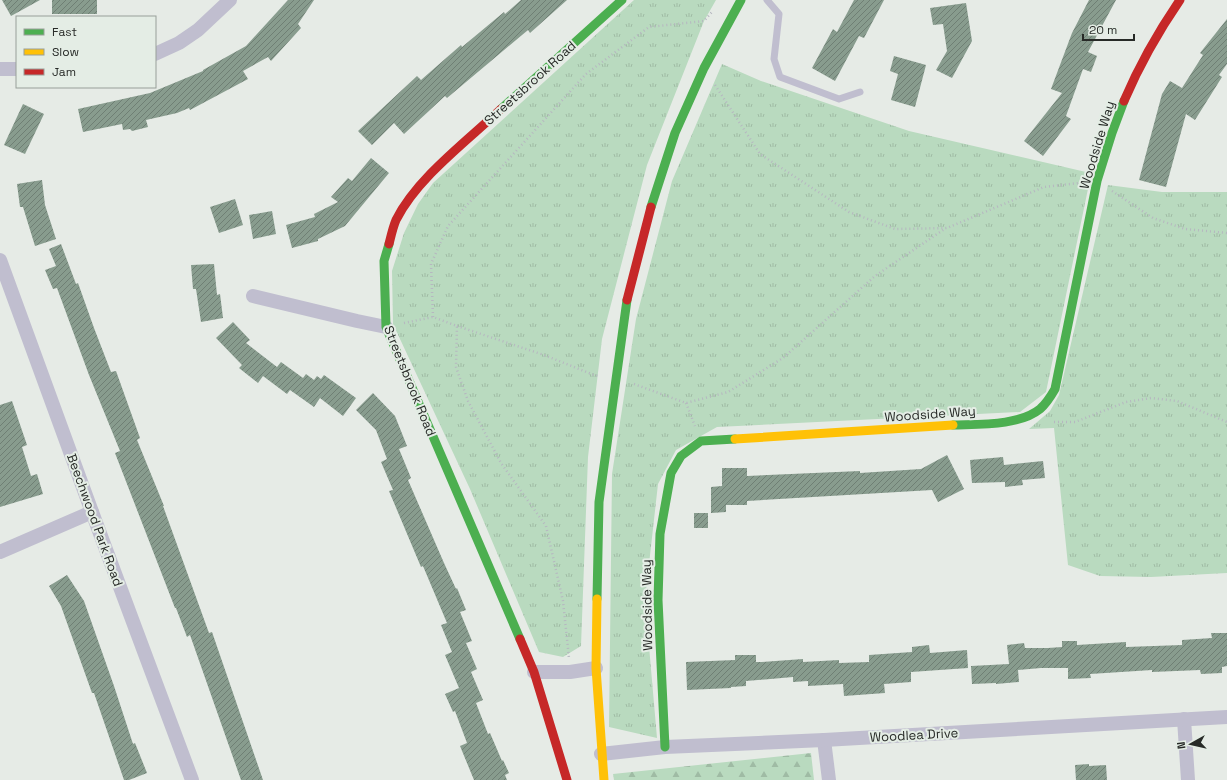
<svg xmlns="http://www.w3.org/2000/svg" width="1227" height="780" font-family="'Space Grotesk',sans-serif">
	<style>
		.grass { fill: url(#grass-tufts) }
		.forest { fill: url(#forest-firs) }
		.building { fill: url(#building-hatch) }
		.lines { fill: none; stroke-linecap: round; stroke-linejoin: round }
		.path { stroke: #b6b7c0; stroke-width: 2.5; stroke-dasharray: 1 3; stroke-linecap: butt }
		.lane { stroke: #c0becf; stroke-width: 7 }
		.street { stroke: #c0becf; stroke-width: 14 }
		.fast { stroke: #4caf50; stroke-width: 9 }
		.slow { stroke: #ffc107; stroke-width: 9 }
		.jam { stroke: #c62828; stroke-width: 9 }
		.labels { text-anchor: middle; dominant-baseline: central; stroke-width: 4; stroke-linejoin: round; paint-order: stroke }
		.street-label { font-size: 13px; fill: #272a27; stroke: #e4ede5 }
	</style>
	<defs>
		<pattern id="grass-tufts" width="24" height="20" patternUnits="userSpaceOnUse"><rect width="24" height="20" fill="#b9dabf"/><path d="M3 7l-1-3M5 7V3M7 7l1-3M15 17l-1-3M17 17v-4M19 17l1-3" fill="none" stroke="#9fbba4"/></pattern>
		<pattern id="forest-firs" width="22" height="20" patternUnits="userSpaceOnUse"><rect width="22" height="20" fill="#b9dabf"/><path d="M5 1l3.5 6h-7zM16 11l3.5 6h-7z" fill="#9fbba4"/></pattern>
		<pattern id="building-hatch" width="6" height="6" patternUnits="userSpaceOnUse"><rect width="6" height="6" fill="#889c8e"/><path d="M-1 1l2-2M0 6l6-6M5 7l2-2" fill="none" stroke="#6f7f74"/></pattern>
	</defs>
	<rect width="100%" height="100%" fill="#e6ebe6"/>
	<g class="grass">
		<path d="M634,0H716L704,21L647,165L602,339L588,457L581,646L563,657L539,652L470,489L393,324L392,271L404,233L418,204L433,183Z"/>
		<path d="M722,64L761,81L909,131L1086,172L1089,184L1046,392L1020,412L717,427L676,450L658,484L645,600L657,738L609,727L612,474L636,319L672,181Z"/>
		<path d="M1108,185L1162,192H1227V573L1151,577L1100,576L1068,565L1054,428L1029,429L1050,411L1059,395Z"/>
	</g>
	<path class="forest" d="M811,753L814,780H614L613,774Z"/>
	<g class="building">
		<path d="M2,0H40L11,16Z"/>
		<rect x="52" y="0" width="45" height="14"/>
		<path d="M288,0H314L298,24L301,28L271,61L268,57L243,71L248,79L190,110L189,108L177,113L146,120L148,127L132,131L130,129L123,130L122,124L83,132L78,109L150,93L203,71V70L246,46Z"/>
		<path d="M521,0H567L530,33L528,30L447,98L445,96L404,134L394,123L372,145L358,131L417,76L421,80L461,45L462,47L504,12L505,14Z"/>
		<path d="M854,0H884L864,38L859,36L835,81L812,68L833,29L837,32Z"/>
		<path d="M1089,0H1116L1088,52L1097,56L1091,72L1083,69L1066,116L1071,119L1043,156L1024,141L1062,93L1051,89L1072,33Z"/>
		<path d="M966,3L972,41L952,78L936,70L947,51L943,24L933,25L930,8Z"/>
		<path d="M1227,19V64L1219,75L1222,77L1195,120L1186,114L1166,187L1139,180L1162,94L1170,81L1182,88L1203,55L1200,53Z"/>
		<path d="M894,56L926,65L915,107L891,100L898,74L890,71Z"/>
		<path d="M23,104L44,114L25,154L4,145Z"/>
		<path d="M371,158L389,173L345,226L318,239V241L292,248L286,225L315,217L314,214L338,202L331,197L348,178L352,181Z"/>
		<path d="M42,180L45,205L56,239L35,246L23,207H20L17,184Z"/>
		<path d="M235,199L243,225L219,233L210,207Z"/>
		<path d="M272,211L276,234L253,239L249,215Z"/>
		<path d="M61,244L76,284L78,283L94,328L111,372L116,371L140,438L137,440L164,506H163L209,633L212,632L263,780H241L190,635L187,637L176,608H175L115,453L120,451L89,375L57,288L53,289L45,270L56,266L49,249Z"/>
		<path d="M214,264L217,295L220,294L223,318L201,322L196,289H193L191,265Z"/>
		<path d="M233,322L250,340L246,343L277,367L281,362L303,378L306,374L314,380L317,376L321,379L324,375L356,398L343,416L320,398L314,407L290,390L287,394L263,376L258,383L239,368L242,365L216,338Z"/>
		<path d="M373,393L395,416L407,446L399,449L411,478L408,480L444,563L456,589L457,588L466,610L460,612L472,641L466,643L477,669L471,672L483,700L476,703L488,734L490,733L502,761L503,760L509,773L505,775L507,780H474L460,746L467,743L455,711L453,712L445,694L459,688L445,655L452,652L441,625L447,623L423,566L421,567L389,491L393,490L381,462L387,459L376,430L356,410Z"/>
		<path d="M12,401L27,445L22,447L31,476L37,474L43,494L0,507V405Z"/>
		<path d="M947,455L964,489L938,502L932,490L747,501V505H726V512L711,513V487L722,486V468H747V476L860,471V473L921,469Z"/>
		<path d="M1003,457L1004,465L1043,461L1045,478L1022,480L1023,485L1005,487V482L972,483L970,460Z"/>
		<rect x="694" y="513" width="14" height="15"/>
		<path d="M67,575L84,601L114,686L133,744L135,743L147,773L129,780H124L94,693H92L61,606L49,586Z"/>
		<path d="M1211,633H1227V666L1222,667V673L1201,674L1200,670L1152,672V670L1090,674L1091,678L1068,679V668H1041L1018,670L1019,682L996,684V683L972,684L971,666L1009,664L1007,645L1024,643L1025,648H1048L1062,647V641H1077V645L1126,642V647L1182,645V640L1212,638Z"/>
		<path d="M929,645L930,653L967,650L968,668L911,672V682L884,684L885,693L844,696L843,684L808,686V681L793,682V677L746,681V686L731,687V688L687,690L686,662L735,660V655H756V662H762L803,659V662L839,660V663L869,662V655L912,652V647Z"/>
		<path d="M1089,764V766L1106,765L1107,780H1076L1075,765Z"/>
	</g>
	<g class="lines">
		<g class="path">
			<path d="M715,85L760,154L849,212L895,229L947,228L1044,187L1079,183"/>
			<path d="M1112,191L1153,218L1185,229L1227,233"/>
			<path d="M433,317L431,264L448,226L586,74L649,27L704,21L712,12"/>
			<path d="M404,323L433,317L457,326L456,367L468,401L501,463L546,526L563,601L569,658"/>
			<path d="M457,326L544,355L594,375L598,376"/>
			<path d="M634,384L686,403L728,392L783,358L875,276L946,228"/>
			<path d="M686,403L695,426"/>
			<path d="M1054,422H1075L1126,402L1151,398L1177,401L1227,422"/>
		</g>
		<path class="lane" d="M767,0L779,14L774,59L780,77L839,99L860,92"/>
		<g class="street">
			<path d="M155,54L179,43L198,30L230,0"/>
			<path d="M0,69H17"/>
			<path d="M0,260L92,512L192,780"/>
			<path d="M253,296L357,321L386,327"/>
			<path d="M0,552L92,512"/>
			<path d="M534,672H570L596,668"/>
			<path d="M1184,719L1188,780"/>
			<path d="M824,740L829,780"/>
			<path d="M601,754L665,747L824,740L1227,717"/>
		</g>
		<g class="fast">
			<path d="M501,109L622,0"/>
			<path d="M651,207L675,133L704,68L741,0"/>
			<path d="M389,244L384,261L386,327L520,639"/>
			<path d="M953,425C979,424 1019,426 1040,409C1047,403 1051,396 1055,389L1097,181L1112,133L1124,101"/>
			<path d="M597,599L599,502L627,300"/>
			<path d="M665,747L658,600L660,534L671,473L681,456L701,441L735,439"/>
		</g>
		<g class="slow">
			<path d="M735,439L953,425"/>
			<path d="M597,599L596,668L604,780"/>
		</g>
		<g class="jam">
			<path d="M1124,101C1139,66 1158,32 1180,0"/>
			<path d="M389,244C391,236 393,227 396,220C417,178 467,141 501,109"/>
			<path d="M627,300L651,207"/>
			<path d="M520,639L534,672L567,780"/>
		</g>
	</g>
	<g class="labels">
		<g class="street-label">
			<text transform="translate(530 83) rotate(-42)">Streetsbrook Road</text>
			<text transform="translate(1097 145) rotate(-73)">Woodside Way</text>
			<text transform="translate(410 381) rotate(68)">Streetsbrook Road</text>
			<text transform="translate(930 414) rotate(-4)">Woodside Way</text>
			<text transform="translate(95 520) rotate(70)">Beechwood Park Road</text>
			<text transform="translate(647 605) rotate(-91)">Woodside Way</text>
			<text transform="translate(914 735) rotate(-3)">Woodlea Drive</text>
		</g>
	</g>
	<rect x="16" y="16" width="140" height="72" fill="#e4ede5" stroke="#989f99"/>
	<rect x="24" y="29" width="20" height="6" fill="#4caf50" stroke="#989f99"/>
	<text x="52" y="36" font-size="12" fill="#272a27">Fast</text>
	<rect x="24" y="49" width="20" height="6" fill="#ffc107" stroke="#989f99"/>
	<text x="52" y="56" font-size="12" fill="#272a27">Slow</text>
	<rect x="24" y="69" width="20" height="6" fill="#c62828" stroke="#989f99"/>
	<text x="52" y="76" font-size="12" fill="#272a27">Jam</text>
	<g transform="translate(1191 744) rotate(262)" stroke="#e4ede5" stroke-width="3" paint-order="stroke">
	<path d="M0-3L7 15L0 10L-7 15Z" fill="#272a27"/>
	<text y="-6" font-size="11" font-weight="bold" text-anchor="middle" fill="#272a27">N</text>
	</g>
	<path d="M1083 34v6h51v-6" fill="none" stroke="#272a27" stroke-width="2"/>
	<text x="1089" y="34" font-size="12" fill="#272a27" stroke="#e4ede5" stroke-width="3" paint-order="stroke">20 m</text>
</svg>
